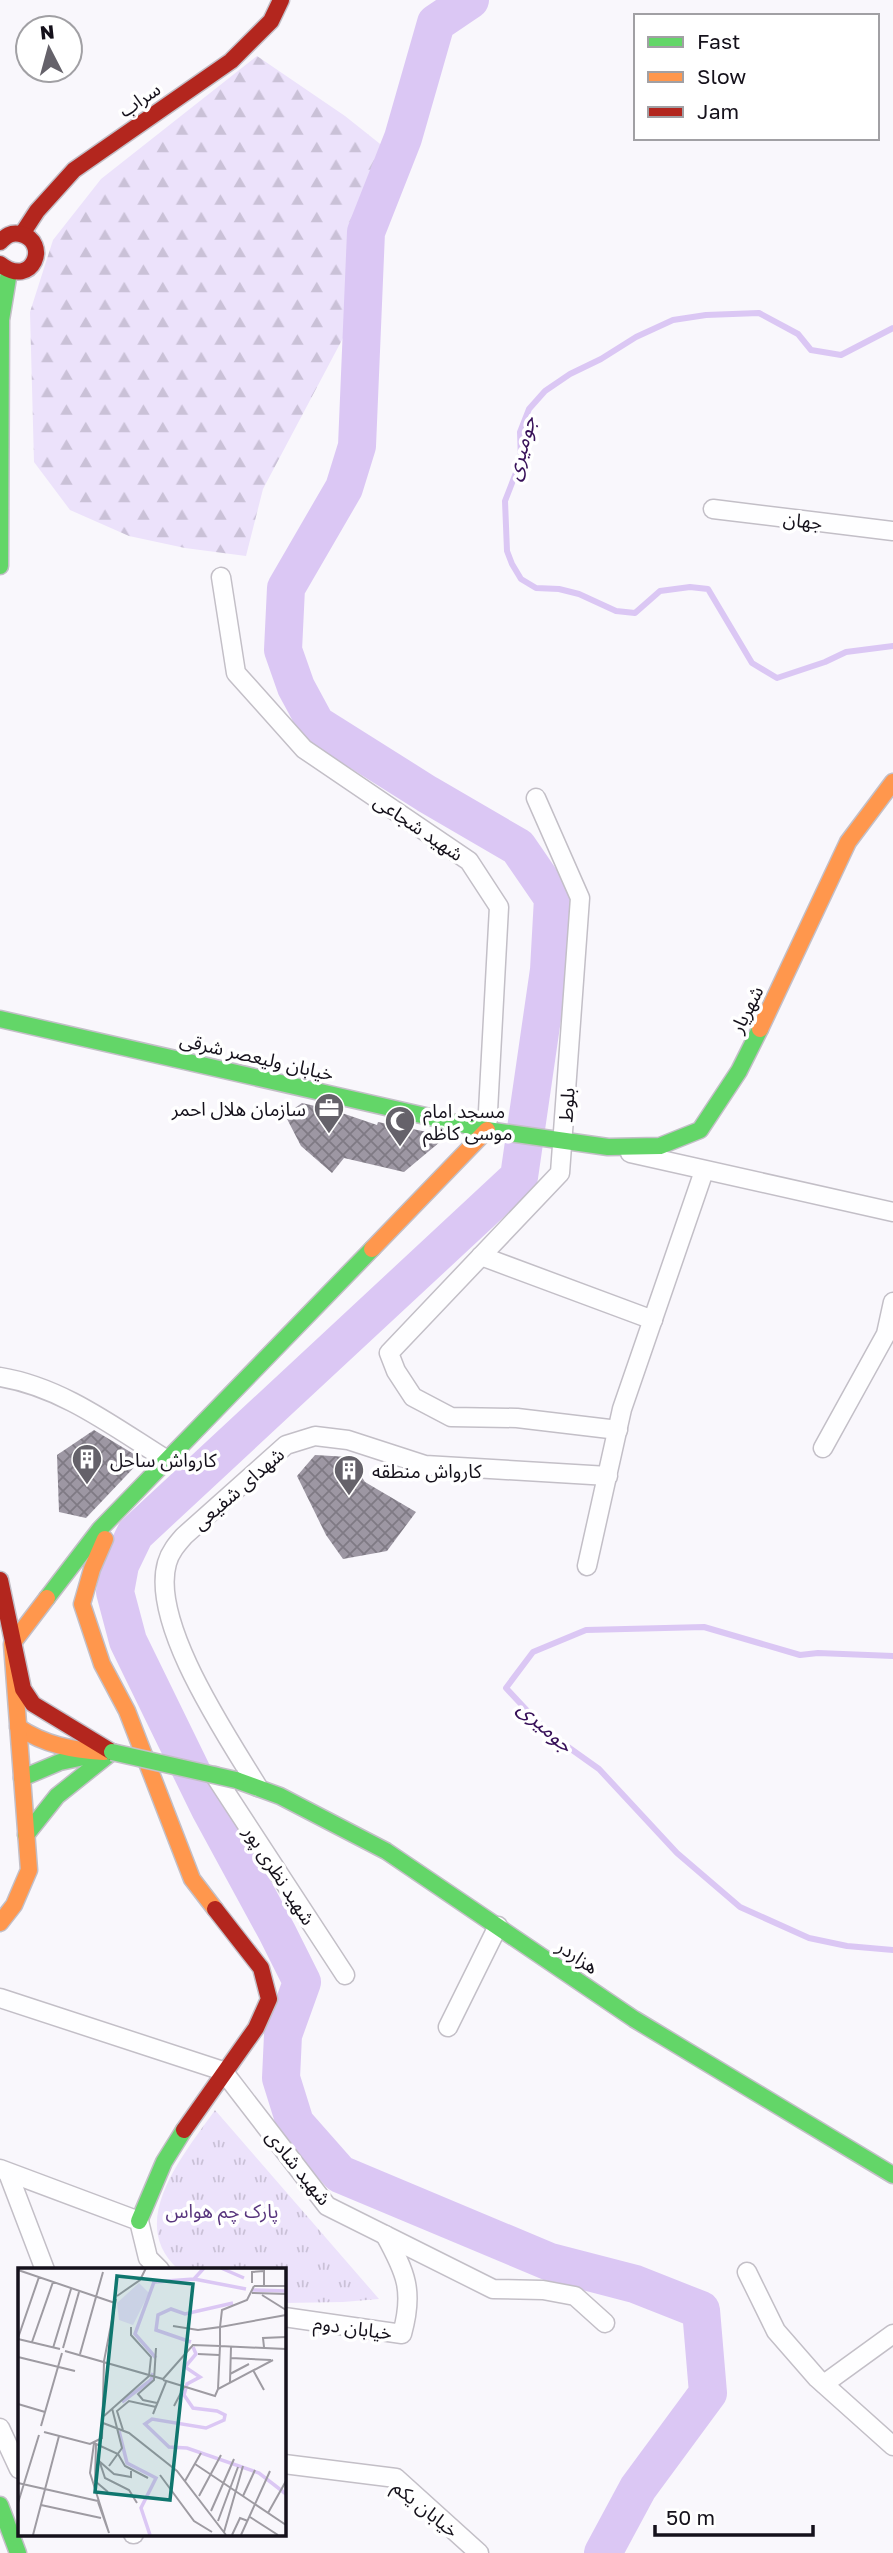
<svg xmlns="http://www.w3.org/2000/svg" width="893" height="2553" font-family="'Golos Text','Noto Sans Arabic',sans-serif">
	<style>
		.forest { fill: url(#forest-firs) }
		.park { fill: url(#park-tufts) }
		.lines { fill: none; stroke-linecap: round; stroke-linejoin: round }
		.stream { stroke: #dbc7f4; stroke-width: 6 }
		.river { stroke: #dbc7f4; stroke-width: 38 }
		.building { fill: url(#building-cross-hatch) }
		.street-casing { stroke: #c3bfc7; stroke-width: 21 }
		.fast-casing { stroke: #c3bfc7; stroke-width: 19 }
		.slow-casing { stroke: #c3bfc7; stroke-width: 19 }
		.jam-casing { stroke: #c3bfc7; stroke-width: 19 }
		.street { stroke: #fefeff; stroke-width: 18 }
		.fast { stroke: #63d668; stroke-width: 16 }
		.slow { stroke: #ff974d; stroke-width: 16 }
		.jam { stroke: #b3261e; stroke-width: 16 }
		.fast-bridge-casing { stroke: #c3bfc7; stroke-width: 19; stroke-linecap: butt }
		.fast-bridge { stroke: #63d668; stroke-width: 16 }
		.labels { text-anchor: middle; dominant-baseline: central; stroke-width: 7; stroke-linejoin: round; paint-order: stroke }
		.street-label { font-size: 19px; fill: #15111b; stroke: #fff }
		.poi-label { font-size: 19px; fill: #15111b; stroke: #fff; text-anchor: start }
		.park-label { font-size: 19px; fill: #58357d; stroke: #fff }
		.water-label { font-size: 21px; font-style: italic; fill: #371058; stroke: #fff }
		.inset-river { fill: none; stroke: #dbc7f4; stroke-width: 3.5 }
		.inset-road { fill: none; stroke: #9e9ba2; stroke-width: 2 }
		.view { fill: #0f766e; fill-opacity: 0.15; stroke: #0f766e; stroke-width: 3.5 }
		.inset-edge { fill: none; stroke: #15111b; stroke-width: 3.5 }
	</style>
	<defs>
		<pattern id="forest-firs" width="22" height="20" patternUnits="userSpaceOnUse" patternTransform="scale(1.75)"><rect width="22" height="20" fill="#ece2fb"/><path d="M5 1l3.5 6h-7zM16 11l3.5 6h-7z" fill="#cac1d7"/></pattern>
		<pattern id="park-tufts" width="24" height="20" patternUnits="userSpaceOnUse" patternTransform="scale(1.75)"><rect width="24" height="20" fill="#ece2fb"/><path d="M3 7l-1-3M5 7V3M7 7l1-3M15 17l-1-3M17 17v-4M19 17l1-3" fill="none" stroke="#cac1d7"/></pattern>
		<pattern id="building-cross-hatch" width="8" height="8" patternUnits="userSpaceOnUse" patternTransform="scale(1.75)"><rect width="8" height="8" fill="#9d97a3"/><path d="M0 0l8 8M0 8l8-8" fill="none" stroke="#7f7a84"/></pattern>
	</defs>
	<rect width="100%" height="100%" fill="#f9f7fc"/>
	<path class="forest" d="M257,56L345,116L394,155L343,338L263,489L246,556L185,548L129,536L70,510L34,462L30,312L53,240L101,179Z"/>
	<path class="park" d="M215,2110L379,2299L343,2302L284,2303V2270L178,2269C125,2222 185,2153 215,2110Z"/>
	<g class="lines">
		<g class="stream">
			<path d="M893,328L841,355L811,350L798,334L759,313L706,315L673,320L636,337L601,359L570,374L545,391L529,409L520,432L521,460L505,501L507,551L512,564L521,579L536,588L559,589L579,594L616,611L635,613L660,591L690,587L708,589L752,663L777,678L825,662L846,652L893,646"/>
			<path d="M893,1656L818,1653L800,1655L704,1627L586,1630L533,1652L506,1688L547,1732L599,1769L677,1853L740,1907L809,1938L847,1946L893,1950"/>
		</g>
		<path class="river" d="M470,0L436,23L403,138L366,232L357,446L344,488L286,588L283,650L296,687L316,724L427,794L518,847L553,898L549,970L519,1177L135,1534L120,1565L115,1592L128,1641L210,1809L277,1932L302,1982L283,2035L281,2078L295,2123L340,2174L550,2262L635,2284L701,2310L708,2393L638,2488L603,2553"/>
	</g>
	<g class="building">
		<path d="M302,1103L336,1111L377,1125L378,1122L447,1136L404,1172L344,1158L332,1173L301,1146L285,1115Z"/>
		<path d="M94,1430L142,1459L86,1518L59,1512L57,1455Z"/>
		<path d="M315,1455L349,1457L365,1482L416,1512L387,1551L343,1559L326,1535L297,1476Z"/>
	</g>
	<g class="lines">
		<g class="street-casing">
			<g id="street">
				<path d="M713,509L893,531"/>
				<path d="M221,577L236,673L304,749L469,861L499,907L487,1130"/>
				<path d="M536,798L580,898L560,1173L389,1353L396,1371L413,1397L451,1417L517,1418L618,1430"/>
				<path d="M630,1153L893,1212"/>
				<path d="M481,1256L653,1320"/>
				<path d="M0,1377C62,1387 114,1427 167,1460"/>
				<path d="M823,1448L886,1334L893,1302"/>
				<path d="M587,1566L622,1409L704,1171"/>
				<path d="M215,1776L345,1975"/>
				<path d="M258,1787C227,1736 150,1623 167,1563C170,1552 177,1544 184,1536L286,1445L315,1436L348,1440L425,1465L608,1476"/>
				<path d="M0,1998L223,2071L327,2206L493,2289L543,2290L575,2296L605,2323"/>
				<path d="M448,2027L498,1926"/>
				<path d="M0,2169L139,2221L148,2258L160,2270"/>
				<path d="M8,2173L45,2270"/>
				<path d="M747,2272L776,2331L817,2378L893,2446"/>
				<path d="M284,2317L402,2334C414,2291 406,2273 385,2235"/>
				<path d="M824,2384L893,2334"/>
				<path d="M0,2428L19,2469"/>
				<path d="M284,2464L396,2478L479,2553"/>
				<path d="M133,2534H134"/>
			</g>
		</g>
		<g class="fast-casing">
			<g id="fast">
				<path d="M0,566L1,320L9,272"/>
				<path d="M0,1019L487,1130L608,1147L660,1146L700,1130L739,1071L760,1029"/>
				<path d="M47,1598L100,1529L372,1249"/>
				<path d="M22,1778L60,1762L84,1757"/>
				<path d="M236,1780L280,1796L386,1851L634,2019L893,2175"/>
				<path d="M26,1835L57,1796L112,1752"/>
				<path d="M139,2221L164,2162L184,2130"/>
				<path d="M0,2505L18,2553"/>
			</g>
		</g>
		<g class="slow-casing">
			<g id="slow">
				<path d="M760,1029L848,842L893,782"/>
				<path d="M372,1249L487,1130"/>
				<path d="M105,1539L92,1569L82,1604L102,1664L127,1711L192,1879L215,1909"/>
				<path d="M18,1727C45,1745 72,1750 104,1752"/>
				<path d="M0,1923L14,1905L29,1870L12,1644L47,1598"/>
			</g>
		</g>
		<g class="jam-casing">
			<g id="jam">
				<path d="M22,234L37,211L74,170L231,61L271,21L281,0"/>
				<path d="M0,242C6,236 11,232 20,234C51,241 33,290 0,264"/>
				<path d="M0,1580L23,1689L33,1704L112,1752"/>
				<path d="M184,2130L256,2028L269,1999L261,1968L215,1909"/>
			</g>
		</g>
		<use href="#street" class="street"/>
		<use href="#fast" class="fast"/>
		<use href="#slow" class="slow"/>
		<use href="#jam" class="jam"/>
		<g class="fast-bridge-casing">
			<path id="fast-bridge" d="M112,1752L236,1780"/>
		</g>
		<use href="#fast-bridge" class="fast-bridge"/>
	</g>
	<defs>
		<g id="office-pin" transform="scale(1.575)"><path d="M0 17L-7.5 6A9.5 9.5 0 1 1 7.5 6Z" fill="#65626a" stroke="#fff"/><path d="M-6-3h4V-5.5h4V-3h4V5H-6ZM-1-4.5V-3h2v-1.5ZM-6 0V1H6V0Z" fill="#fff"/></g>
		<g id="mosque-pin" transform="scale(1.575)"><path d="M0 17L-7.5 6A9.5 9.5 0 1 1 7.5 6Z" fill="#65626a" stroke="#fff"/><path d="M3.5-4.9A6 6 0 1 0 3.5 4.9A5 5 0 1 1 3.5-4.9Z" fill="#fff"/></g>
		<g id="building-pin" transform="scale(1.575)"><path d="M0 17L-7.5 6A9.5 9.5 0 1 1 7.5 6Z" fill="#65626a" stroke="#fff"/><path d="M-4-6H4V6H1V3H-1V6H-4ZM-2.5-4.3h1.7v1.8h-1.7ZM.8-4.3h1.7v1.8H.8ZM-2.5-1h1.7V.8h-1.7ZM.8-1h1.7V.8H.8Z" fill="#fff"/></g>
	</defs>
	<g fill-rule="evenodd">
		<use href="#office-pin" x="329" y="1108"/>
		<use href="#mosque-pin" x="400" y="1121"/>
		<use href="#building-pin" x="87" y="1459"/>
		<use href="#building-pin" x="349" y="1470"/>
	</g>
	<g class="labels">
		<g class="street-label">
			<text transform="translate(139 99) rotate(-34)">سراب</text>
			<text transform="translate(803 520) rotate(7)">جهان</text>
			<text transform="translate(419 827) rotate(34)">شهید شجاعی</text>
			<text transform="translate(746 1009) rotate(-63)">شهریار</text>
			<text transform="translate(257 1056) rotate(13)">خیابان ولیعصر شرقی</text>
			<text transform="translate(566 1105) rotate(-86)">بلوط</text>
			<text transform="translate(238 1488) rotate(-41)">شهدای شفیعی</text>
			<text transform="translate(280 1875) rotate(57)">شهید نظری پور</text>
			<text transform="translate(578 1956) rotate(34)">هزاردر</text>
			<text transform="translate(299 2167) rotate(51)">شهید شادی</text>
			<text transform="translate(353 2327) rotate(8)">خیابان دوم</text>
			<text transform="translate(426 2508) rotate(39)">خیابان یکم</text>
		</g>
		<g class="poi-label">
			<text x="306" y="1108" text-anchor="end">سازمان هلال احمر</text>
			<text x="423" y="1110">مسجد امام<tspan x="423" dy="22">موسی کاظم</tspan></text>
			<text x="110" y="1459">کارواش ساحل</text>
			<text x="372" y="1470">کارواش منطقه</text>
		</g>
		<g class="park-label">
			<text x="222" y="2210">پارک چم هواس</text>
		</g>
		<g class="water-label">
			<text transform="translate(520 448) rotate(-75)">جومیری</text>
			<text transform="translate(546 1726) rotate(42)">جومیری</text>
		</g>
	</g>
	<g transform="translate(18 2268)">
		<rect width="268" height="268" fill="#f9f7fc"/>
		<path d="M121,15L131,25L115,57L101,52L99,35Z" fill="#ece2fb"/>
		<path class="inset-river" d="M203,0L226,10M176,11L228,21M234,22L268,23M173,74L138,62L140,47L153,41L167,46L215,35M175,79L178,86L167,99L182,109L169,116L166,127L175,140L199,143L207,147L206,152L188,160L134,151L127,156L151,179L169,180L241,205L268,226M138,90L117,66L136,14L176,11L186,0M104,134L133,112L135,105M101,163L109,195L138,210L123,240L132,267"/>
		<path class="inset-road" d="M0,2L97,35M234,15V4L246,3V18M236,18H268M234,25L268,26M244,27L268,42M99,28L122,12L128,0M155,58L180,62L202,59L204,42L229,32L236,18M0,70L21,9M0,71L42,81M14,74L35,14M246,79L245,70L268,69M35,80L53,21M45,80L61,24M138,80L136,112L120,126L125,132L139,135M47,83L145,111L175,77L202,78V59L268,47M62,86L85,4M180,86L201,87M0,89L57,103M213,90L253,92M235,102L246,122M212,106L231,96M145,112L197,128L200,121L255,92M212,114L213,79M200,121L202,78L268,81M0,136L27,144M156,138L166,119M135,146L148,114M86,148L131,108L133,89L113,67V59M85,155L111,165L159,203L208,267M23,158L44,85M105,162L99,143L111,133L138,139M26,164L72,176L84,170L86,93L98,31M78,176L77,213L90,224M81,192L87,210L111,222L119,235M81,193L96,206L113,209V203M177,196L268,257M91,198L104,180L94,140M142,207L176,253L194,264M167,213L183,185M0,215L80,233M181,228L203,187M225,228L237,202M80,234L91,265L72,205L76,175L100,186L107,198L130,210M0,235L21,167M23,237L83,250M193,243L216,191M250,245L268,213M232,249L260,267M200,253L220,199M206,264L225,198M15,267L41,168M214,267L222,250L230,253M223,267L252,203"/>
		<path class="view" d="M99,8L175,16L152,232L77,224Z"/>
		<rect width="268" height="268" class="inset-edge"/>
	</g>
	<rect x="634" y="14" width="245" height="126" fill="#ffffff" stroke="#a1a0a4" stroke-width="2"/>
	<rect x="648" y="37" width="35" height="10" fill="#63d668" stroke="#a1a0a4" stroke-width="2"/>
	<text x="697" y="49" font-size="21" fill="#15111b">Fast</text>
	<rect x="648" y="72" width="35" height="10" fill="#ff974d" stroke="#a1a0a4" stroke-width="2"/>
	<text x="697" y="84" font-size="21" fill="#15111b">Slow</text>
	<rect x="648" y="107" width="35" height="10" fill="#b3261e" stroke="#a1a0a4" stroke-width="2"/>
	<text x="697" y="119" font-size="21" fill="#15111b">Jam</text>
	<g transform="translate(49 49) rotate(354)"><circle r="33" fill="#ffffff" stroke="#a1a0a4" stroke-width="2"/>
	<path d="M0-5L12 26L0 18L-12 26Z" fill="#65626a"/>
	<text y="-10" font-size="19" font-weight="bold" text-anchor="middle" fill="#15111b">N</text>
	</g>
	<path d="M655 2525v10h158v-10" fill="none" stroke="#15111b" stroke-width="3.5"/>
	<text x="666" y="2525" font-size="21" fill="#15111b" stroke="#ffffff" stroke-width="5" paint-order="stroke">50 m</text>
</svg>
